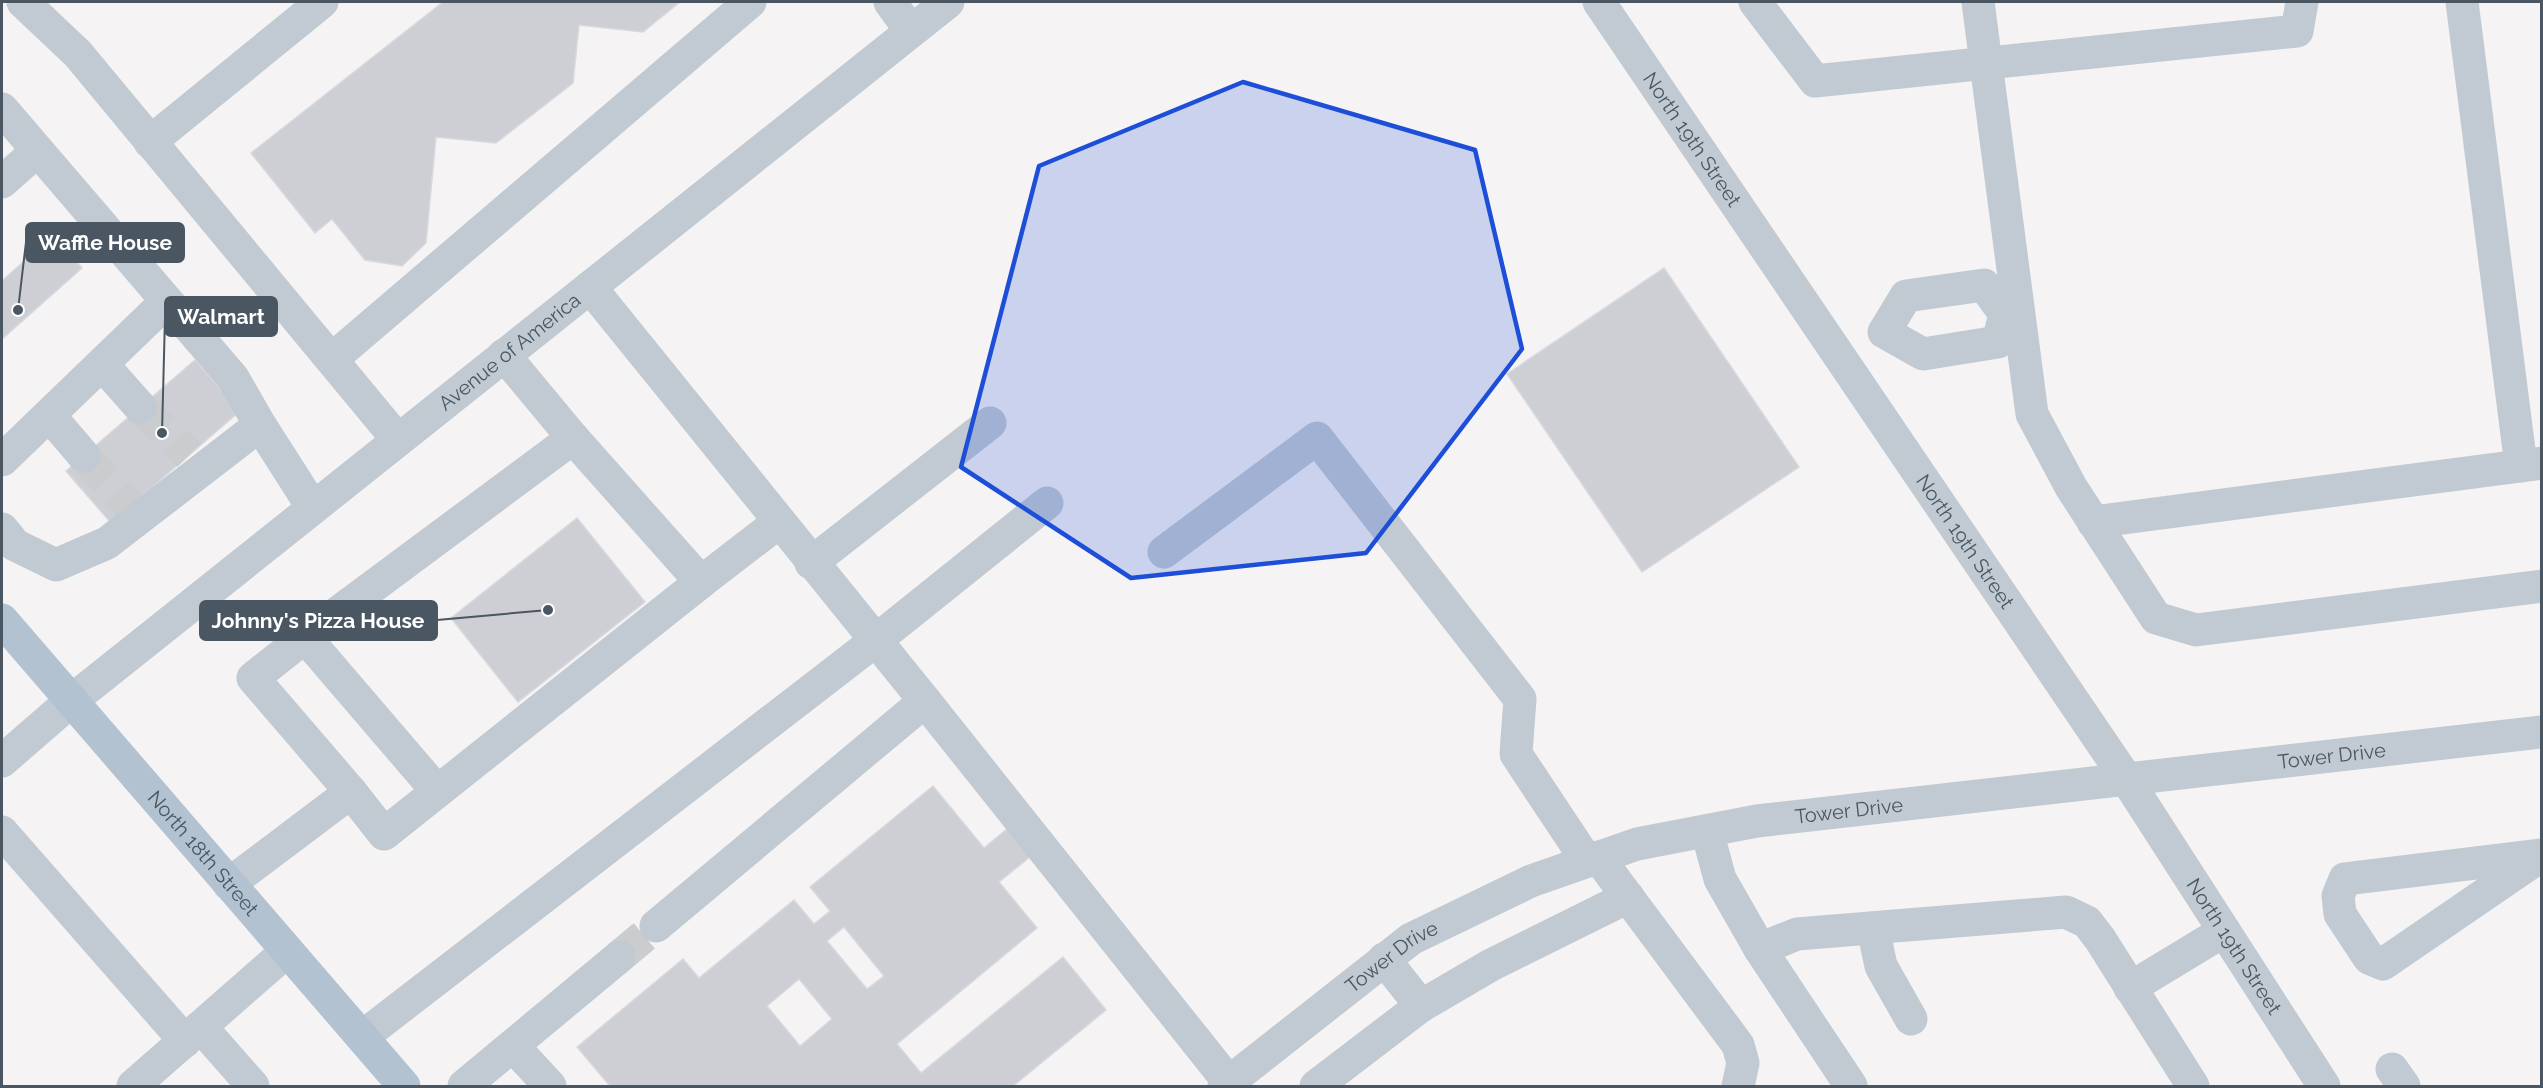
<svg xmlns="http://www.w3.org/2000/svg" width="2543" height="1088" font-family="Raleway,sans-serif">
	<style>
		.building { fill: #cdcfd5; stroke: #d7d9de; stroke-width: 1.5; fill-rule: evenodd }
		.lines { fill: none; stroke-linecap: round; stroke-linejoin: round }
		.minor-tunnel { stroke: #caccce; stroke-width: 33; stroke-dasharray: 33 16; stroke-linecap: butt }
		.minor { stroke: #c1cad2; stroke-width: 33 }
		.major { stroke: #b3c2d1; stroke-width: 33 }
		.marked { fill: #1d4ed8; fill-opacity: 0.2; stroke: #1d4ed8; stroke-width: 4.5; stroke-linejoin: round }
		.labels { text-anchor: middle; dominant-baseline: central; stroke-width: 4.5; stroke-linejoin: round; paint-order: stroke }
		.street-label { font-size: 20px; fill: #4a5661; stroke: #fff }
		.leader { fill: none; stroke: #4a5661; stroke-width: 2 }
		.callout-dot { fill: #4a5661; stroke: #fff; stroke-width: 2 }
		.callout { fill: #4a5661; stroke: #4a5661; stroke-width: 2 }
		.callout-label { font-size: 21px; text-anchor: middle; font-weight: bold; fill: #fff }
	</style>
	<rect width="100%" height="100%" fill="#f5f3f3"/>
	<g class="building">
		<path d="M443,2H680L643,32L579,25L573,83L496,143L436,137L426,243L402,266L365,260L332,219L315,233L251,153Z"/>
		<path d="M53,235L82,268L2,339V281Z"/>
		<path d="M1664,268L1799,467L1642,572L1507,374Z"/>
		<path d="M195,360L240,411L111,523L66,471Z"/>
		<path d="M577,518L645,602L518,702L451,618Z"/>
		<path d="M933,786L984,848L1008,828L1031,856L999,882L1037,928L897,1044L921,1073L1063,957L1106,1010L1013,1086H610L577,1047L683,959L699,978L794,900L814,924L830,911L810,887ZM844,927L884,976L867,989L827,941ZM799,979L832,1019L800,1046L767,1006Z"/>
	</g>
	<g class="lines">
		<g class="minor-tunnel">
			<path d="M140,407L189,455"/>
			<path d="M84,456L130,506"/>
			<path d="M619,957L656,926"/>
		</g>
		<g class="minor">
			<path d="M23,2L78,54L398,440"/>
			<path d="M890,2L911,31"/>
			<path id="s1" d="M1599,2L2127,780L2324,1086"/>
			<path d="M1755,2L1815,81L2297,31L2302,2"/>
			<path d="M1978,2L2032,414L2071,487L2156,618L2196,630L2542,586"/>
			<path d="M2462,2L2521,466"/>
			<path d="M2,109L233,378L260,425L313,508"/>
			<path d="M150,142L322,2"/>
			<path d="M2,182L37,151"/>
			<path d="M1984,285L2005,314L1998,342L1923,354L1884,332L1906,296Z"/>
			<path d="M590,287L925,701L1232,1086"/>
			<path d="M332,359L750,2"/>
			<path d="M102,364L140,407"/>
			<path d="M49,415L84,456"/>
			<path d="M2,460L166,302"/>
			<path d="M2093,522L2542,463"/>
			<path d="M2,529L15,545L56,565L107,543L260,425"/>
			<path d="M1164,552L1317,438L1520,699L1516,754L1587,861"/>
			<path d="M811,563L990,423"/>
			<path d="M701,582L779,522"/>
			<path d="M305,637L437,791"/>
			<path id="s2" d="M2,761L71,701L948,2"/>
			<path d="M351,792L384,834L701,582L573,438"/>
			<path d="M1707,831L1720,879L1760,949L1851,1086"/>
			<path d="M2,832L185,1041"/>
			<path d="M2542,855L2345,879L2338,896L2340,914L2369,958L2383,964L2542,855"/>
			<path d="M1598,857L1738,1045L1743,1063L1738,1086"/>
			<path d="M229,884L351,792L253,678L305,637L573,438L504,355"/>
			<path d="M656,926L925,701"/>
			<path d="M1873,928L1881,966L1911,1019"/>
			<path d="M1760,949L1797,934L2066,912L2087,922L2100,939L2193,1086"/>
			<path d="M1384,959L1421,1006"/>
			<path d="M2130,988L2224,931"/>
			<path d="M201,1027L253,1086"/>
			<path d="M362,1037L875,641L1047,503"/>
			<path d="M513,1046L550,1086"/>
			<path d="M2392,1069L2404,1086"/>
			<path d="M133,1086L287,951"/>
			<path d="M464,1086L619,957"/>
			<path id="s3" d="M1224,1086L1411,939L1531,881L1637,844L1757,821L2542,732"/>
			<path d="M1316,1086L1421,1006L1491,965L1628,897"/>
		</g>
		<path class="major" id="s4" d="M2,620L404,1086"/>
	</g>
	<path class="marked" d="M1243,82L1475,150L1522,349L1366,553L1131,578L961,467L1039,166Z"/>
	<g class="labels">
		<g class="street-label">
			<text stroke="none"><textPath href="#s1" startOffset="166">North 19th Street</textPath></text>
			<text stroke="none"><textPath href="#s2" startOffset="652">Avenue of America</textPath></text>
			<text stroke="none"><textPath href="#s1" startOffset="652">North 19th Street</textPath></text>
			<text stroke="none"><textPath href="#s3" startOffset="1184">Tower Drive</textPath></text>
			<text stroke="none"><textPath href="#s3" startOffset="698">Tower Drive</textPath></text>
			<text stroke="none"><textPath href="#s4" startOffset="308">North 18th Street</textPath></text>
			<text stroke="none"><textPath href="#s1" startOffset="1138">North 19th Street</textPath></text>
			<text stroke="none"><textPath href="#s3" startOffset="212">Tower Drive</textPath></text>
		</g>
	</g>
	<path class="leader" d="M18 310L26 242M162 433L165 317M548 610L437 620"/>
	<g class="callout-dot">
		<circle cx="18" cy="310" r="6"/>
		<circle cx="162" cy="433" r="6"/>
		<circle cx="548" cy="610" r="6"/>
	</g>
	<g class="callout">
		<rect x="26" y="223" width="158" height="39" rx="6"/>
		<rect x="165" y="297" width="112" height="39" rx="6"/>
		<rect x="200" y="601" width="237" height="39" rx="6"/>
	</g>
	<g class="callout-label">
		<text x="105" y="250">Waffle House</text>
		<text x="221" y="324">Walmart</text>
		<text x="318" y="628">Johnny's Pizza House</text>
	</g>
	<rect width="2543" height="1088" fill="none" stroke="#4a5661" stroke-width="6"/>
</svg>
